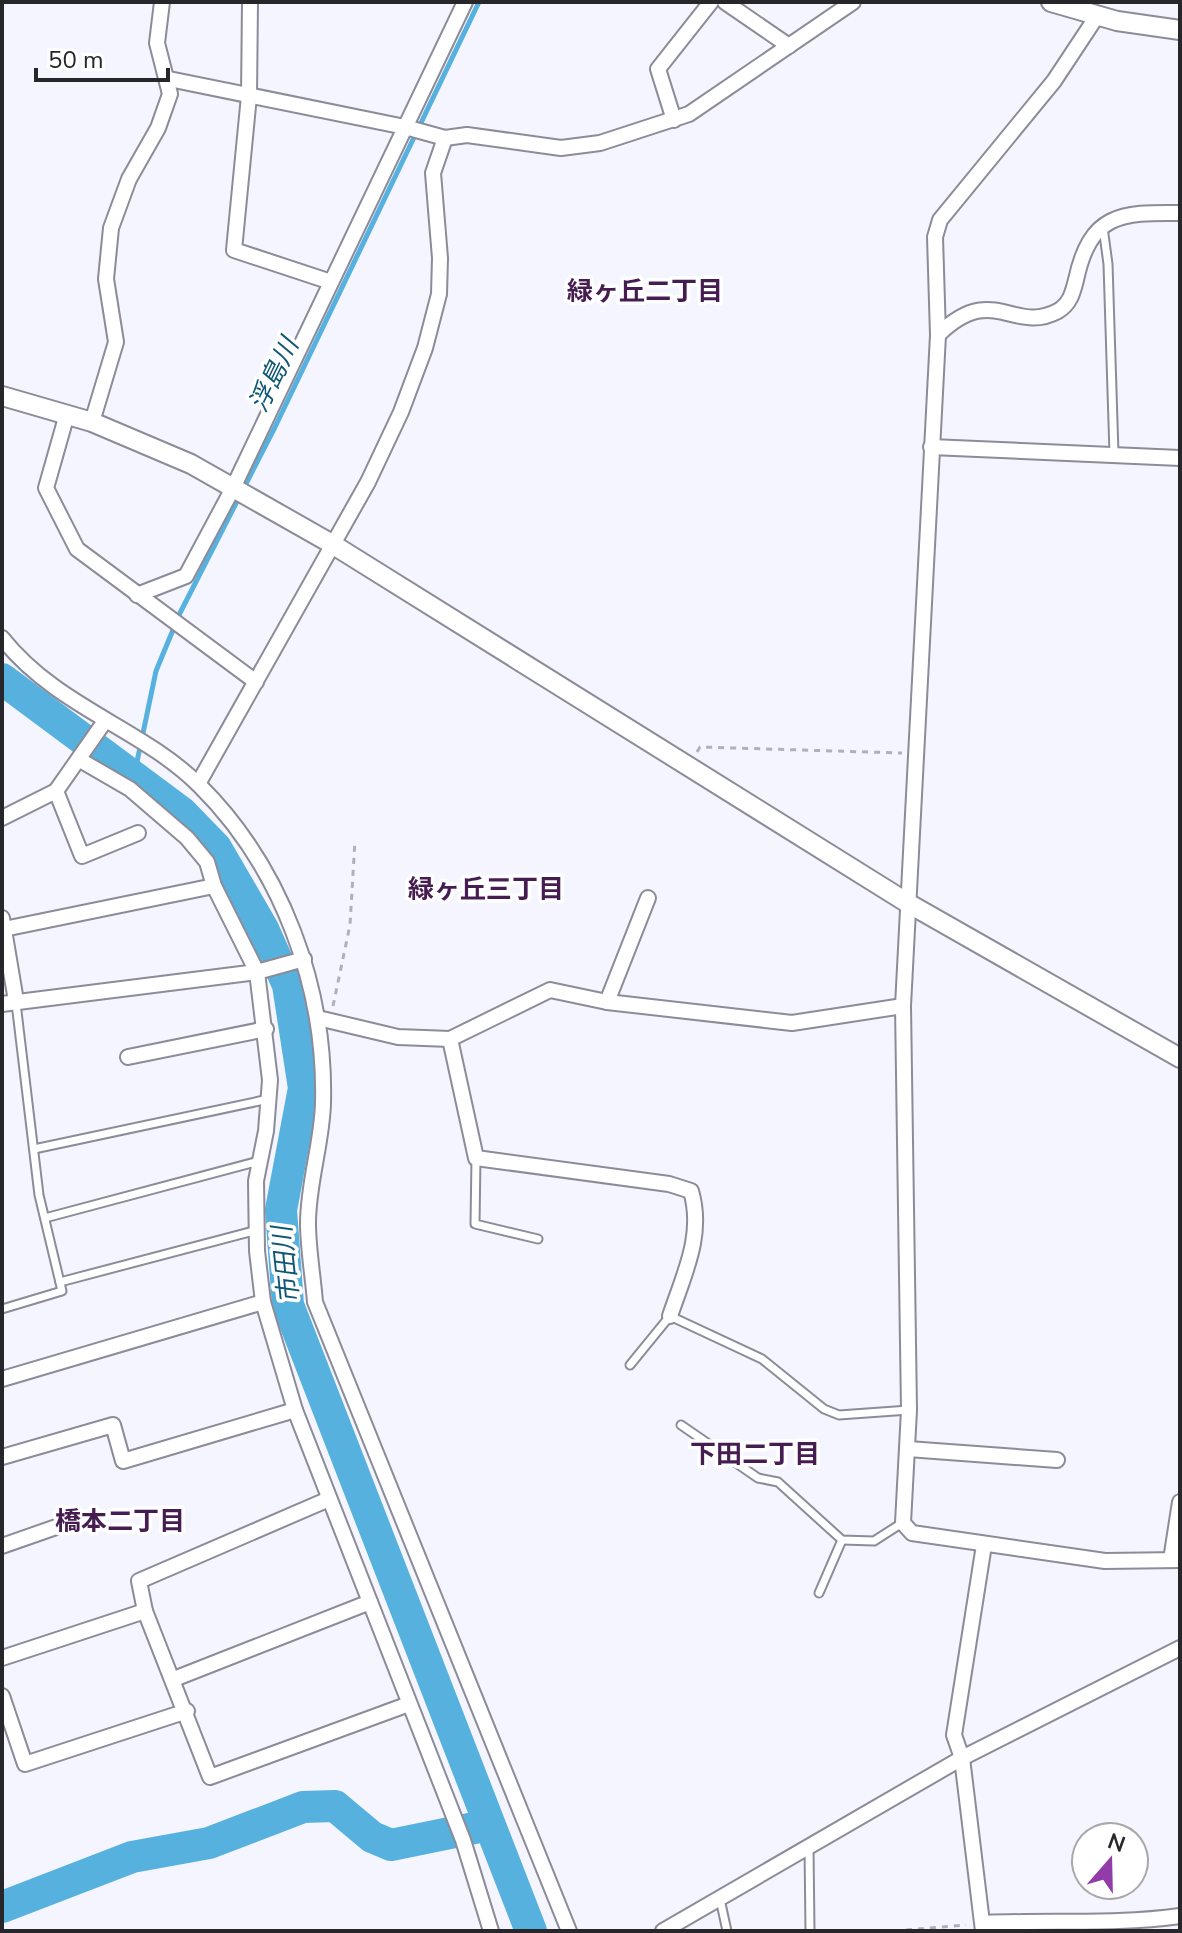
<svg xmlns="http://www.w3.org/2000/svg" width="1182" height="1933" font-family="'Nunito Sans','Noto Sans JP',sans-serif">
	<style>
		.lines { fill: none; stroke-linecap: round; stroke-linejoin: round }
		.stream { stroke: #57b1de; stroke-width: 5 }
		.river { stroke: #57b1de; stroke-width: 32 }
		.service-casing { stroke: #8b8c97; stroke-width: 11 }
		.minor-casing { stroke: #8b8c97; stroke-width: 18 }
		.tertiary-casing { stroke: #8b8c97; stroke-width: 22 }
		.path { stroke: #afb0b8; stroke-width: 3; stroke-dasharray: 6 6; stroke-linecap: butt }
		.service { stroke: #fff; stroke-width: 7 }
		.minor { stroke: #fff; stroke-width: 14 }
		.tertiary { stroke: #fff; stroke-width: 18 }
		.labels { text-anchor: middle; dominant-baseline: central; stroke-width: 7; stroke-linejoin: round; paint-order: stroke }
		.neighbourhood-label { font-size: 26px; font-weight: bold; fill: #461d51; stroke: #fff }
		.water-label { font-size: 26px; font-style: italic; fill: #0e5675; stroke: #fff }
	</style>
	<rect width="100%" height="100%" fill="#f4f5ff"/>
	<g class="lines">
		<path class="stream" d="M134,776L156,671L180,613L275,427L479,2"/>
		<g class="river">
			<path d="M2,679L181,812L216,848L263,929L288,985L304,1088L281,1210L288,1305L531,1931"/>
			<path d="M2,1907L132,1857L209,1843L303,1807L335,1806L372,1837L391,1845L489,1825"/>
		</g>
		<g class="service-casing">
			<g id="service">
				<path d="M1103,227L1108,264L1114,454"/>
				<path d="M34,1149L269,1099"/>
				<path d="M476,1158L475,1224L538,1239"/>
				<path d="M45,1218L259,1161"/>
				<path d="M60,1282L257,1230"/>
				<path d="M2,1309L62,1291L39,1195L16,1003"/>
				<path d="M630,1365L670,1316L762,1359L824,1409L839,1415L909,1410"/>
				<path d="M681,1425L758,1478L778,1482L842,1540L874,1541L902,1523"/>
				<path d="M819,1593L842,1540"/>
				<path d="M809,1847L810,1931"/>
				<path d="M720,1899L727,1931"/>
			</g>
		</g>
		<g class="minor-casing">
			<g id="minor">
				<path d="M250,2L249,96L234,250L331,282"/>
				<path d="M725,2L789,46"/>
				<path d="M1097,16L1054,81L940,220L935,237L938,335L903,1006L909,1410L903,1523L912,1533L1105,1561L1180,1560"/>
				<path d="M169,79L405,127L445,138L467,135L561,148L600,143L689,114L853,2"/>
				<path d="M674,120L658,69L711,2"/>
				<path d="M938,335C993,281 1013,335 1058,311C1070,304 1073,292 1076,280C1090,214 1120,212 1180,213"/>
				<path d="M67,414L46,488L77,549L256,682"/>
				<path d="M92,422L116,342L106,279L111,228L129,179L158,128L170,94L157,43L162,2"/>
				<path d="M931,447L1180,458"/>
				<path d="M137,595L186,576L233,488L465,2"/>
				<path d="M2,638C58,708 140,727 199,785C282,867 326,988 323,1103C322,1143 308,1183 308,1223C308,1249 313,1276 315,1302L569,1931"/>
				<path d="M80,760L130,789L187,838L207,862L214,886L257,972L270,1080L266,1131L256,1181L257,1251L263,1302L295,1410L463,1840L491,1931"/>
				<path d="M198,784L368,482L401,412L425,348L439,294L440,258L433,173L445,138"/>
				<path d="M56,791L82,856L138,833"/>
				<path d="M2,818L56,791L105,721"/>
				<path d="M2,918L16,1001"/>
				<path d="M4,929L214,886"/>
				<path d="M607,1002L648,898"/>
				<path d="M2,1004L257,972L304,959"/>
				<path d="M318,1018L398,1037L450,1039L550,990L607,1002L792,1023L903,1006"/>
				<path d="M450,1039L476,1158L669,1184L691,1191C704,1235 684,1274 670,1316"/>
				<path d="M128,1057L266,1029"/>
				<path d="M2,1379L263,1302"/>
				<path d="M908,1449L1057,1460"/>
				<path d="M2,1457L113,1425L123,1461L295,1410"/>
				<path d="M329,1499L139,1581L145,1611L210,1777L409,1704"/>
				<path d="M2,1546L62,1525"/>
				<path d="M1171,1560L1180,1502"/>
				<path d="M2,1658L145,1611"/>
				<path d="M174,1679L370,1602"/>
				<path d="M2,1696L25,1764L187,1711"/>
				<path d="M985,1923C1050,1920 1116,1925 1180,1916"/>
				<path d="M663,1931L962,1758L1180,1648"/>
				<path d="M983,1931L962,1758L954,1735L984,1545"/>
			</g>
		</g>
		<g class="tertiary-casing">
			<g id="tertiary">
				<path d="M1051,2L1117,21L1180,30"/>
				<path d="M2,396L92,422L191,464L332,544L906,902L1180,1058"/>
			</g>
		</g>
		<g class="path">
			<path d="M697,752L700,747L902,753"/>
			<path d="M333,1006L350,925L355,840"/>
			<path d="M894,1931L966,1925"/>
		</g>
		<use href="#service" class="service"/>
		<use href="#minor" class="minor"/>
		<use href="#tertiary" class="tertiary"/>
	</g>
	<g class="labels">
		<g class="neighbourhood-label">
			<text x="645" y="291">緑ヶ丘二丁目</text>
			<text x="486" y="889">緑ヶ丘三丁目</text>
			<text x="755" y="1454">下田二丁目</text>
			<text x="120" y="1521">橋本二丁目</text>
		</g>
		<g class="water-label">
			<text transform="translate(274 375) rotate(-64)">浮島川</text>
			<text transform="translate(286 1265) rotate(-96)">市田川</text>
		</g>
	</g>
	<rect width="1182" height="1933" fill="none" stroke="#26262b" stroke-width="8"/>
	<g transform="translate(1110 1861) rotate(20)"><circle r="38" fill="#ffffff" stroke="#a8a8aa" stroke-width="2"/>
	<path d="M0-6L14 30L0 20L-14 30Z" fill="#913ca9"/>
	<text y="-12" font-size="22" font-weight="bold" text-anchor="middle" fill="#26262b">N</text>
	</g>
	<path d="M36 68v12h132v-12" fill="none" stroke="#26262b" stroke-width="4"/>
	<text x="48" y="68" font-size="24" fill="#26262b" stroke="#ffffff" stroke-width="6" paint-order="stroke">50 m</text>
</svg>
